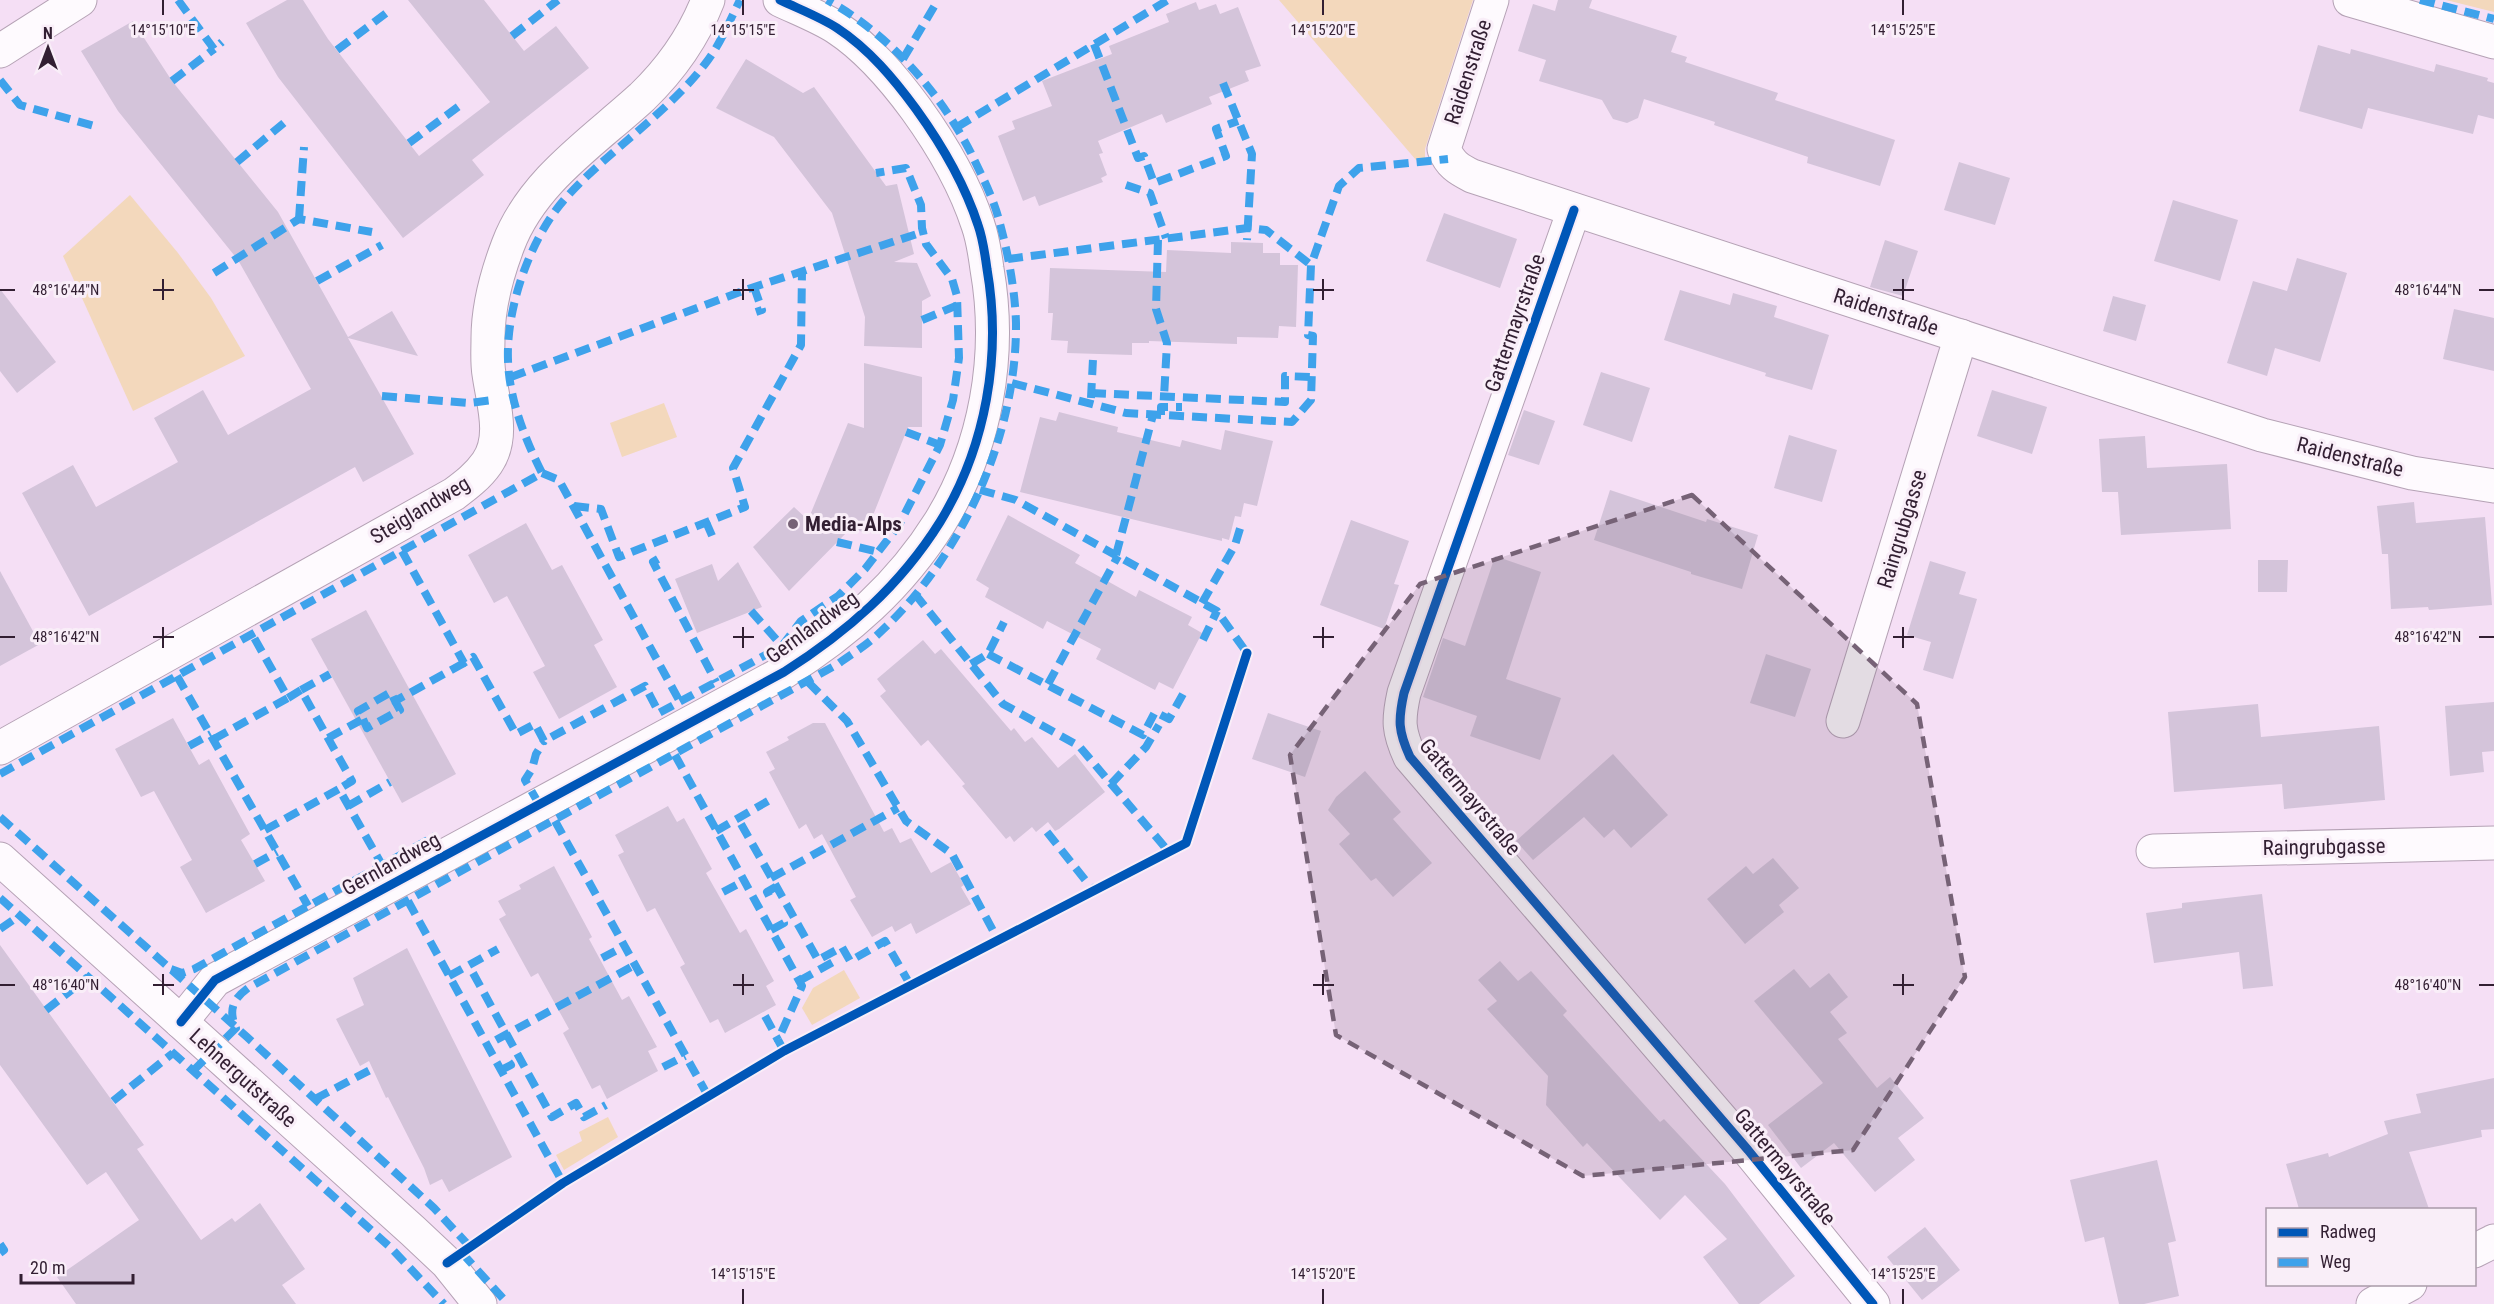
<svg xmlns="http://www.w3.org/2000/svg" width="2494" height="1304" font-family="'Roboto Condensed',sans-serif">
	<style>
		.green { fill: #f3d8bc }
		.building { fill: #d4c4da }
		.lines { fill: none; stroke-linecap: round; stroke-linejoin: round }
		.street-casing { stroke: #b5a2b5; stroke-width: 35 }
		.street { stroke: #fefafe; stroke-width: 33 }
		.quiet { stroke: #3ea2eb; stroke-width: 8; stroke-dasharray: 15 8; stroke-linecap: butt }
		.cycleway-casing { stroke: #f9eef8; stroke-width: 13 }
		.cycleway { stroke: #0057b8; stroke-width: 9 }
		.marked { fill: #766276; fill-opacity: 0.2; stroke: #766276; stroke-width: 4.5; stroke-dasharray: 12 8; stroke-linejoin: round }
		.ticks { fill: none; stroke: #321f32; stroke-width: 2 }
		.poi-dot { fill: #766276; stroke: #f9eef8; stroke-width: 2 }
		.labels { text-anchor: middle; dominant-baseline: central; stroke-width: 6; stroke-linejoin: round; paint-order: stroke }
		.street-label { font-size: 21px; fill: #321f32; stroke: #f9eef8 }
		.poi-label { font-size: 21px; font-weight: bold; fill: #321f32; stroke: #f9eef8; text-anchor: start }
		.ticks-label { font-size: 15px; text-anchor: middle; fill: #321f32; stroke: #f9eef8; stroke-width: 6; stroke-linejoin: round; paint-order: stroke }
	</style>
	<rect width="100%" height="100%" fill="#f5dff5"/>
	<g class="green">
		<path d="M1279,0H1473L1425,149V158L1416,160Z"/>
		<path d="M2446,0H2494V12Z"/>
		<path d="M130,195L178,253L211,298L245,356L133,411L63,256Z"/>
		<path d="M664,403L677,437L622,457L610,423Z"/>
		<path d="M844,970L860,998L812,1025L802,1008L813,988Z"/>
		<path d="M608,1117L618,1137L564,1170L556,1155L582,1141L579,1132Z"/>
	</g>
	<g class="building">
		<path d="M287,0H303L328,39L419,156L490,102L408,0H484L524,51L556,26L589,68L472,160L484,175L403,238L278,77L246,23Z"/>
		<path d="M1558,0H1592L1589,8L1677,36L1671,52L1687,57L1685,62L1778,93L1775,100L1895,140L1880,186L1807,163L1808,157L1714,125L1715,122L1644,99L1638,118L1627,123L1613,119L1602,100L1539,81L1546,60L1518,51L1533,4L1555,11Z"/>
		<path d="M1196,2L1199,10L1216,4L1220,14L1238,7L1261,66L1245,71L1249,81L1209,97L1212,104L1166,123L1162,114L1098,141L1103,153L1099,154L1107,175L1101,178L1103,182L1039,206L1035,196L1023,201L998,136L1015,129L1012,121L1052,106L1042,81L1112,54L1109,46L1169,22L1166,14Z"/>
		<path d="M133,21L172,81L278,212L348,337L392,311L418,356L348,338L414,454L363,482L355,467L89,616L22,493L73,465L96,507L178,462L154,418L203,390L228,435L311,389L238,260L118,111L81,51Z"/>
		<path d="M2318,45L2350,54L2351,49L2434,72L2436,64L2488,78L2487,81L2494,83V119L2478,115L2473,134L2368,108L2362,129L2299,111Z"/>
		<path d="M746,59L803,93L814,87L886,186L897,184L914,254L894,262L917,263L931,296L922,301V348L864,346L865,317L832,213L774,137L716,108Z"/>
		<path d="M1959,162L2010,178L1995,225L1944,210Z"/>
		<path d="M2173,200L2238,220L2220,281L2154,261Z"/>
		<path d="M1444,213L1517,239L1500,288L1426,261Z"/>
		<path d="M1885,240L1918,251L1903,296L1870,287Z"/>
		<path d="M1231,242L1263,243V253H1280V265H1298L1296,327L1279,326L1278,338L1237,337V344L1149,341V343H1132V355L1067,353L1068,341L1051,340L1053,313H1048L1050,268L1166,272L1167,250L1231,253Z"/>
		<path d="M2297,258L2347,273L2320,362L2275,348L2267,376L2227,363L2253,281L2287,291Z"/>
		<path d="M0,289L56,362L17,393L0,371Z"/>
		<path d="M1680,290L1730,305L1733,293L1777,306L1774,317L1829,335L1812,390L1765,376L1766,373L1664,340Z"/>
		<path d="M2113,296L2146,305L2136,341L2103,331Z"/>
		<path d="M2454,309L2494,318V371L2443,359Z"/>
		<path d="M864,363L922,377V427H908L866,533L851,528L789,591L753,547L794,507L808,520L848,423L864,428Z"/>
		<path d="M1601,372L1650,388L1632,442L1583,425Z"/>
		<path d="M1992,390L2047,407L2032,454L1977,436Z"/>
		<path d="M1524,410L1555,421L1539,465L1508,455Z"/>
		<path d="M1059,412L1118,427L1117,432L1180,447L1182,440L1221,450L1225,430L1273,441L1257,506L1244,503L1241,517L1235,516L1229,540L1222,538V541L1020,492L1040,417L1056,421Z"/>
		<path d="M1789,435L1837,450L1822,502L1774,488Z"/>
		<path d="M2145,436L2147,468L2227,464L2231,529L2121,535L2118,492H2102L2099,439Z"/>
		<path d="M1610,490L1706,522L1707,519L1758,535L1742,589L1691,574V572L1594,540Z"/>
		<path d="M2414,502L2416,523L2485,517L2492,605L2429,610L2428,607L2391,609L2388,554H2382L2377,506Z"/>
		<path d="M1008,515L1080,555L1075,563L1136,597L1139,590L1192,617L1188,625L1202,633L1173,689L1159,682L1155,690L1096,659L1101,649L1047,621L1043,629L985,597L989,588L976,580Z"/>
		<path d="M1351,520L1409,541L1394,584L1399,585L1384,629L1320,605Z"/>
		<path d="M526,523L552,570L562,565L603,640L594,645L617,687L559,719L533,672L545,666L507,596L494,603L468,555Z"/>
		<path d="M1495,556L1541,572L1506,679L1561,698L1540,760L1470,736L1477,716L1423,697L1443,638L1465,646Z"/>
		<path d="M2258,560H2288L2287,592H2258Z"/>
		<path d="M1930,561L1966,572L1959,594L1977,599L1953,679L1923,670L1931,642L1907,635Z"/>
		<path d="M738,562L762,607L697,633L675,579L712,564L718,581Z"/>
		<path d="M0,571L40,644L0,666Z"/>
		<path d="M366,610L456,774L402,803L311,639Z"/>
		<path d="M923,640L935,654L941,649L1011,731L1014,728L1025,742L1032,737L1058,768L1075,754L1105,792L1059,829L1055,831L1048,822L1036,832L1032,827L1014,842L1010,836L1006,839L962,786L965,784L928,740L921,746L880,696L886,691L877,679Z"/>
		<path d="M1766,654L1811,669L1795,717L1750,703Z"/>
		<path d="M2494,702V751L2482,752L2484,772L2450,776L2445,706Z"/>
		<path d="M2258,704L2261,737L2379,726L2385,800L2284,809L2282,784L2174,792L2168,712Z"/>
		<path d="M1268,713L1321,731L1305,777L1252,759Z"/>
		<path d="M173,718L199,765L209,759L250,834L241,840L265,881L206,913L180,867L192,860L154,791L141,797L115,749Z"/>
		<path d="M813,723H825L884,832L892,828L900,843L911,838L931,873L951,862L964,885L961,887L971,904L916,934L911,923L895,932L892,926L872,937L850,900L856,897L822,834L814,839L806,824L799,829L769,772L775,769L766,752L789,740L787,737Z"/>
		<path d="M1613,754L1668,815L1631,848L1614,829L1604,838L1584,817L1533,860L1516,841Z"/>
		<path d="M1365,771L1401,812L1393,819L1432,863L1393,897L1376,878L1371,881L1339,844L1350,834L1328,810L1336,797Z"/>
		<path d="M668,806L677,822L684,818L712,869L706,873L740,933L746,929L774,981L766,986L776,1005L725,1033L718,1019L710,1023L680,967L685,964L655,908L647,912L618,855L624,852L615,835Z"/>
		<path d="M1773,858L1799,888L1779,905L1784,912L1745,944L1707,899L1746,866L1753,874Z"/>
		<path d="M554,866L592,937L589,939L622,1000L629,996L657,1047L648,1051L658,1071L607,1099L600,1085L592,1089L563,1033L569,1029L538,973L531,977L499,919L506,915L498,901L521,889L519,885Z"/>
		<path d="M2262,894L2273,986L2243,989L2239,952L2154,963L2146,913L2182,908V903Z"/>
		<path d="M0,945L144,1145L137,1149L201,1240L232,1218L235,1222L260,1203L305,1269L282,1285L296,1304H76L57,1277L139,1220L106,1172L87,1185L0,1065Z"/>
		<path d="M407,948L512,1157L449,1192L442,1179L430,1185L424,1168L388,1097L386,1098L369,1061L360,1066L336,1019L364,1005L353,978Z"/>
		<path d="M1500,961L1518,981L1531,971L1567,1011L1563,1015L1660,1122L1664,1119L1725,1184L1795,1276L1759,1304H1739L1703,1257L1727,1239L1685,1195L1660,1220L1587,1143L1583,1147L1546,1105L1548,1076L1487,1009L1497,1001L1478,980Z"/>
		<path d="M1794,969L1810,988L1829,973L1848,997L1830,1012L1847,1033L1838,1039L1877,1088L1890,1077L1924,1118L1898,1138L1915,1160L1875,1192L1834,1143L1801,1168L1768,1125L1823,1083L1754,1001Z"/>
		<path d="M2494,1078V1129L2481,1130L2482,1137L2409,1152L2429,1209H2299L2286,1164L2328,1153L2329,1157L2388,1134L2384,1121L2421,1113L2416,1094Z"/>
		<path d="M2157,1160L2176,1241L2168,1243L2179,1296L2144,1304H2119L2104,1237L2085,1242L2070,1180Z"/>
		<path d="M1925,1227L1960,1270L1922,1300L1887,1257Z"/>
	</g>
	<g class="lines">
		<g class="street-casing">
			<g id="street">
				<path d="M1492,0L1444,149C1450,164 1458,169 1472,176L2262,435L2412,473L2494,486"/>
				<path d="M2350,0L2494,42"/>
				<path d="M0,51L80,0"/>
				<path d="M1574,210L1404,693C1398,720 1398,731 1410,757L1748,1150L1873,1304"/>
				<path d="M1843,721L1961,336"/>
				<path d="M0,748L454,494C466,485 478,476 487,463C505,437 493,403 489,374C487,363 488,350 488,338C488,307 497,274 508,245C532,181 594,141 642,97C670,70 694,36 708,0"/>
				<path d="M2153,851L2494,843"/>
				<path d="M0,859L413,1231L447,1263L480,1304"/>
				<path d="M181,1022L215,980L784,672C847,632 900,586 940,522C986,447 1002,355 987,269C985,254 983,239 978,225C964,182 942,145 916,109C894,79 869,49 837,28C820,17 799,9 780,0"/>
				<path d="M2474,1251L2494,1241"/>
				<path d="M2373,1304L2410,1284"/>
			</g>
		</g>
		<use href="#street" class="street"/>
		<g class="quiet">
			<path d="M178,0L214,49L222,42"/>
			<path d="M2420,0L2494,19"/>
			<path d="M512,36L558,0"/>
			<path d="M1094,44L1138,158L1144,156L1154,183L1226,156L1216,129L1238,121"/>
			<path d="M337,50L389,11"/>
			<path d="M903,59L938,0"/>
			<path d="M0,80L20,105L98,127"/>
			<path d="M172,81L214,49"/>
			<path d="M1223,83L1252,154L1247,240"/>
			<path d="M957,127L1168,0"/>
			<path d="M409,143L462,104"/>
			<path d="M237,162L285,122"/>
			<path d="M1126,185L1150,193L1166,238"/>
			<path d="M299,219L304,147"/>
			<path d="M1158,240L1156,309L1167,343L1164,397"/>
			<path d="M1008,259L1248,228L1266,230L1311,265"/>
			<path d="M214,273L299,219L372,232"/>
			<path d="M317,281L382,245"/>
			<path d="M754,287L762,310L756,312"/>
			<path d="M922,320L958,305"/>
			<path d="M511,377L748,289L923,232"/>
			<path d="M1012,383L1126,413L1292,422L1311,400L1313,336L1308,335L1311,265L1339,186L1359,168L1448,159"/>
			<path d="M1091,393L1285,402V376L1311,377"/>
			<path d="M382,396L469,403L493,400"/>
			<path d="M1091,398L1093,359"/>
			<path d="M1161,415V407H1182"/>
			<path d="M906,432L940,445"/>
			<path d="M542,473L559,480L680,702"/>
			<path d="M980,490L1016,500L1217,611L1247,653L1245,658"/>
			<path d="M574,506L601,509L619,557L745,507L733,468L801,345L802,271"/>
			<path d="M706,522L713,538L708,540"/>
			<path d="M837,542L879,552"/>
			<path d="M402,551L464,663L473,657L516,734L535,724L544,741L645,686L659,713L782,646L801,621L838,596L865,569L899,525L940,445L953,400L959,358L957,296L952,279L926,244L922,228L921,205L906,168L876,173"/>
			<path d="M1116,555L1153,415"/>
			<path d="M658,559L653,562L716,682"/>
			<path d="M915,594L1003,704L1079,746L1169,852"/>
			<path d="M1202,603L1235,545L1242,522"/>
			<path d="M751,611L782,646"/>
			<path d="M1203,640L1217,611"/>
			<path d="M988,654L1143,735L1155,712L1169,719L1183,694"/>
			<path d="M971,664L988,654L1004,622"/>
			<path d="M177,676L308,906"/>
			<path d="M808,682L847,721L906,821L952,854L998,940"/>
			<path d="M1048,684L1118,556"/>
			<path d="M301,690L330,674"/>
			<path d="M288,698L301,690L352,781L339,789"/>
			<path d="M363,719L367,728L400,710L395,701"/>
			<path d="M328,738L363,719L358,711L391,692L395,701L464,663"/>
			<path d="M214,739L288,698L252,634"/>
			<path d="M189,746L211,734"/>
			<path d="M675,755L802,986L778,1040L784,1051"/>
			<path d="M0,774L542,473C525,439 509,399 508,360C506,308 530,239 564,200C606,152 667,114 705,64C720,45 729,22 740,0"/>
			<path d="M1111,784L1146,747L1159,725"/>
			<path d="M539,804L525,780L532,769L536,754L544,741"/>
			<path d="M348,806L390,782"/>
			<path d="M0,817L247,1037L434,1208L470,1247"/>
			<path d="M555,821L708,1096"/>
			<path d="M741,824L818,960L842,947L850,961L885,941L911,986"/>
			<path d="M265,830L339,789L382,865"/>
			<path d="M716,831L768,801"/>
			<path d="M1047,832L1094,891"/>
			<path d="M255,864L277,852"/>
			<path d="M771,878L898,808"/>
			<path d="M723,892L744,881"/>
			<path d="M769,896L767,892L777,886"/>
			<path d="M0,898L390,1247L444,1304"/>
			<path d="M408,901L563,1183"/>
			<path d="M0,929L19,916"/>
			<path d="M771,930L784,923L782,918"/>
			<path d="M602,958L625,946"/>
			<path d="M171,969L182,973L194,969L435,836"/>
			<path d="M473,973L552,1117L576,1103L584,1117L606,1105"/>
			<path d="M449,976L498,949"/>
			<path d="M799,981L835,961"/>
			<path d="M46,1010L88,977"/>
			<path d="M765,1016L778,1040"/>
			<path d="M496,1040L635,965"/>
			<path d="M663,1067L685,1056"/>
			<path d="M501,1070L511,1065L508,1061"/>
			<path d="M193,1071L236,1028C228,1010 233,999 248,988L838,664C850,655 864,647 875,637C960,561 1017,438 1016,323C1015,289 1008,253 999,220C993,197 981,174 971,153C939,91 889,34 827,0"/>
			<path d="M315,1099L372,1069"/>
			<path d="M113,1101L173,1053"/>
			<path d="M0,1244L4,1250L0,1253"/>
			<path d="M462,1253L508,1304"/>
		</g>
		<g class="cycleway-casing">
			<g id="cycleway">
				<path d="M1574,210L1404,693C1398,720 1398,731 1410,757L1748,1150L1873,1304"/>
				<path d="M181,1022L215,980L784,672C847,632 900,586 940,522C986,447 1002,355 987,269C985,254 983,239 978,225C964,182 942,145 916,109C894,79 869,49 837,28C820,17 799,9 780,0"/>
				<path d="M447,1263L563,1183L784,1051L1186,843L1247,653"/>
			</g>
		</g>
		<use href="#cycleway" class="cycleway"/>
	</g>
	<path class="marked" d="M1692,495L1917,704L1965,977L1853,1150L1583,1176L1336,1035L1290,755L1420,584Z"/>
	<path class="ticks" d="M163,0V15M743,0V15M1323,0V15M1903,0V15M163,279V300M743,279V300M1323,279V300M1903,279V300M0,290H15M153,290H174M733,290H754M1313,290H1334M1893,290H1914M2479,290H2494M163,627V648M743,627V648M1323,627V648M1903,627V648M0,637H15M153,637H174M733,637H754M1313,637H1334M1893,637H1914M2479,637H2494M163,974V995M743,974V995M1323,974V995M1903,974V995M0,985H15M153,985H174M733,985H754M1313,985H1334M1893,985H1914M2479,985H2494M743,1289V1304M1323,1289V1304M1903,1289V1304"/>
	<circle class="poi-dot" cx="793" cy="524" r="6"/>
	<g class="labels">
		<g class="street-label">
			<text transform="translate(1468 72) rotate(-72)">Raidenstraße</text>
			<text transform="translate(1886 312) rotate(18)">Raidenstraße</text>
			<text transform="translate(1515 323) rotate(-71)">Gattermayrstraße</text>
			<text transform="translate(2350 457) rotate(14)">Raidenstraße</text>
			<text transform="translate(420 510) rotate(-31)">Steiglandweg</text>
			<text transform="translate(1902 529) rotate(-73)">Raingrubgasse</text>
			<text transform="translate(812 627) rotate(-36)">Gernlandweg</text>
			<text transform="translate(1470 797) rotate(50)">Gattermayrstraße</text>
			<text transform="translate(2324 847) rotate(-1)">Raingrubgasse</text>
			<text transform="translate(391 864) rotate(-29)">Gernlandweg</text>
			<text transform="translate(243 1078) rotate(42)">Lehnergutstraße</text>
			<text transform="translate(1785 1167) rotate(50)">Gattermayrstraße</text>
		</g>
		<g class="poi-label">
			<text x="805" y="524">Media-Alps</text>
		</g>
	</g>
	<g class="ticks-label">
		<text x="163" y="35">14°15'10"E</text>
		<text x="743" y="35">14°15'15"E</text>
		<text x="1323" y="35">14°15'20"E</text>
		<text x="1903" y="35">14°15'25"E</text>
		<text x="66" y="295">48°16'44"N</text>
		<text x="2428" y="295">48°16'44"N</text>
		<text x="66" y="642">48°16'42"N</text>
		<text x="2428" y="642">48°16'42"N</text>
		<text x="66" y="990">48°16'40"N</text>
		<text x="2428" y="990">48°16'40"N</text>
		<text x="743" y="1279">14°15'15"E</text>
		<text x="1323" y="1279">14°15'20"E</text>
		<text x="1903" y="1279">14°15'25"E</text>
	</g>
	<rect x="2266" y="1208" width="210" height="78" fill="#f9eef8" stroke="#a99ba9" stroke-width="1.5"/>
	<rect x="2278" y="1228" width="30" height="9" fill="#0057b8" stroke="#a99ba9" stroke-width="1.5"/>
	<text x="2320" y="1238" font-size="18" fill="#321f32">Radweg</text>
	<rect x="2278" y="1258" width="30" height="9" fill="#3ea2eb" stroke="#a99ba9" stroke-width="1.5"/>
	<text x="2320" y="1268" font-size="18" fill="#321f32">Weg</text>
	<g transform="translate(48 48)" stroke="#f9eef8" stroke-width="4.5" paint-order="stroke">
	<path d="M0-4.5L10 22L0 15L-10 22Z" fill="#321f32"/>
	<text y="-9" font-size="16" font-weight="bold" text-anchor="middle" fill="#321f32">N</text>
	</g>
	<path d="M21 1274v9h112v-9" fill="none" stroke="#321f32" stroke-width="3"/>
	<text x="30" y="1274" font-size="18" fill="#321f32" stroke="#f9eef8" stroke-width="4.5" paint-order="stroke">20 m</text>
</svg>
